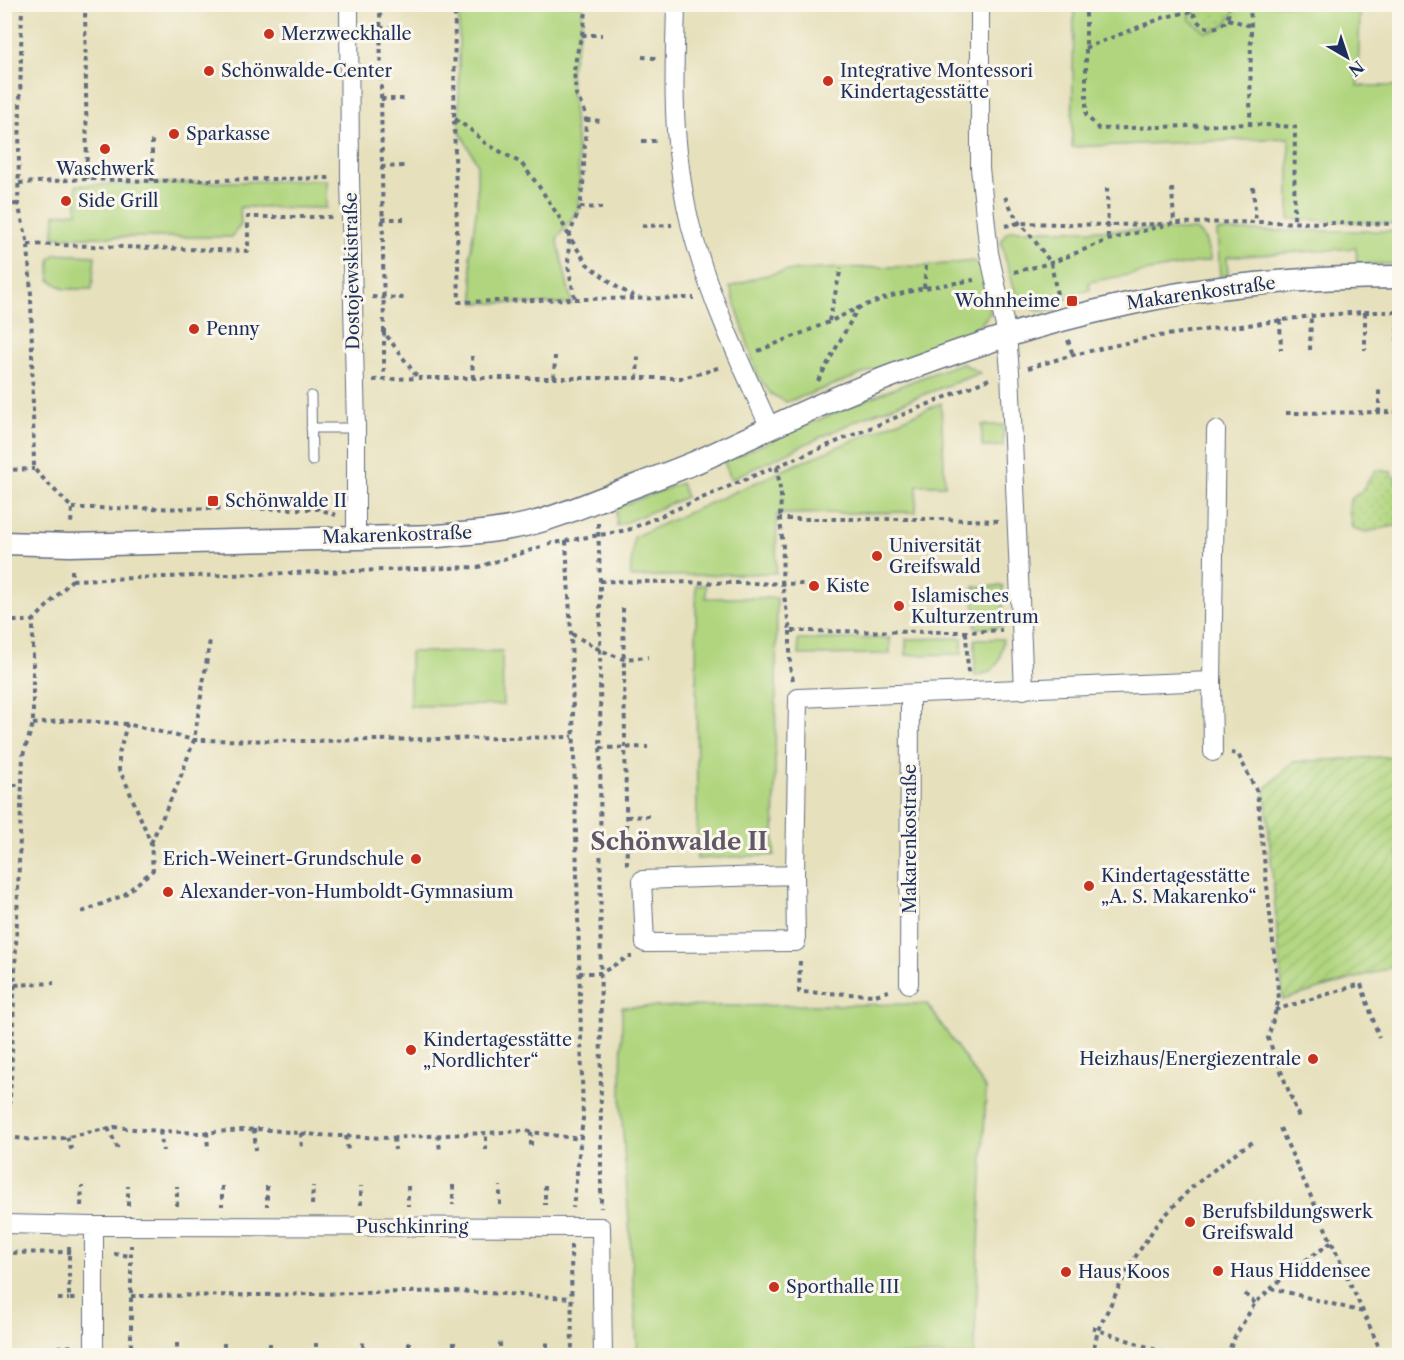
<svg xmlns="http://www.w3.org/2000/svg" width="1404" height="1360" font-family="'Libre Caslon Text',serif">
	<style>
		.grass { fill: #b0d57e; stroke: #66826e; stroke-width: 1.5 }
		.park { fill: url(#park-dots); stroke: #66826e; stroke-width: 1.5 }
		.garden { fill: url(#garden-furrows); stroke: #66826e; stroke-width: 1.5 }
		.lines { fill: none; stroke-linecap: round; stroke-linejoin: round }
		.service-casing { stroke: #626d7f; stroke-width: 11 }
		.minor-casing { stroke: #626d7f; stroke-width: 20 }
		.tertiary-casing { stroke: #626d7f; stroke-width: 25 }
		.path { stroke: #626d7f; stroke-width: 4; stroke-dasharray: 4.5 4.5; stroke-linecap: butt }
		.service { stroke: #fff; stroke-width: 9 }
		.minor { stroke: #fff; stroke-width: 18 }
		.tertiary { stroke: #fff; stroke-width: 22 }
		.poi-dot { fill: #c8321e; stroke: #fbf7ec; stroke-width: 2 }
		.labels { text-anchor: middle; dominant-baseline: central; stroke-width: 6; stroke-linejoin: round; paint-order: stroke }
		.poi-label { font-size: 18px; fill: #1b2f5e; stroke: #fbf7ec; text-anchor: start }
		.street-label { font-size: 18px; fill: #1b2f5e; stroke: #fbf7ec }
		.district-label { font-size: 24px; font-weight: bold; fill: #605868; stroke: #fbf7ec }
	</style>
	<defs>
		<pattern id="park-dots" width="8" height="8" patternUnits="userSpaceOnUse" patternTransform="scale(1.5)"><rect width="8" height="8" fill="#b0d57e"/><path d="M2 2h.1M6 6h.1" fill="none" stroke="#97b76f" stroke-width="1.8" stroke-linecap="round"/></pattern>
		<pattern id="garden-furrows" width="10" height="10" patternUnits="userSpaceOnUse" patternTransform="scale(1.5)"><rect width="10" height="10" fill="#b0d57e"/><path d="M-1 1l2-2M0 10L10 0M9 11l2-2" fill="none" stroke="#97b76f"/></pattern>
	</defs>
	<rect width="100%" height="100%" fill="#fbf7ec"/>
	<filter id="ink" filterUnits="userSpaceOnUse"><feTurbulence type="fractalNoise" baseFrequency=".0167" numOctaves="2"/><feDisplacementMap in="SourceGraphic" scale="12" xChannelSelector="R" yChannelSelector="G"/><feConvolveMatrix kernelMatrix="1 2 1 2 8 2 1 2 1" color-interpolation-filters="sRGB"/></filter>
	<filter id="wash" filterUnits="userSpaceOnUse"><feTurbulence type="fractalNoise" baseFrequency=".008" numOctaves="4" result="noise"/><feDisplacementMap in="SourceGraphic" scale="24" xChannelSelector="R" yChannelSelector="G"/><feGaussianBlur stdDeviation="1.35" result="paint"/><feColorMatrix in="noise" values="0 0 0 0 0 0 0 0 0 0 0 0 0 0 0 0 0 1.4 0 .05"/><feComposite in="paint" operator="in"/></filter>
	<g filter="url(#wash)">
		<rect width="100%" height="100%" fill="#e6e0bc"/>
		<g class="grass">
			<path d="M459,5H583L582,23L570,72L580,184L578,210L557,239L572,304L475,303L470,255L477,206V163L459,130Z"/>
			<path d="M1074,5H1360L1358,86H1399V224L1289,219V138L1072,147Z"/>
			<path d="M326,180V208L240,207L241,225L231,237H54L55,214L77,212L76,185Z"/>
			<path d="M1010,230H1196L1205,239L1211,260L1089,282L1090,290L1054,299L1056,311H1038L1030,307L1023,303L1014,288L1001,243L1005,234Z"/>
			<path d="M1217,231H1399V264H1357L1356,248L1227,257L1228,275L1220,277Z"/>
			<path d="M56,254L95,256L92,289H64L50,280V259Z"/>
			<path d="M973,261L986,270L991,293L990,313L981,324L963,336L812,393L786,402L771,394L758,377L730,287L758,277L786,271L841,268L926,266Z"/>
			<path d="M962,363L980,373L862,418L731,479L724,462C802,426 881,391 962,363Z"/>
			<path d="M941,403L945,485H917L916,512L777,514L776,573L630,577L634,537L788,468Z"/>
			<path d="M982,425H1003V446L982,447Z"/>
			<path d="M681,483L686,497L617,526L616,508Z"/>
			<path d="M696,585H706V598H777L774,855L697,859Z"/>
			<path d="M1003,586V627L975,628L974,587Z"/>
			<path d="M890,638V654L799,655L798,640Z"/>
			<path d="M962,638V654L906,655V639Z"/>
			<path d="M975,639H1003C1001,660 998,673 975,676Z"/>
			<path d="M502,651L503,705L410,706V652Z"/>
			<path d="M927,1004L986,1089L974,1355H638L621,1104L622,1007Z"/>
		</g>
		<g class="park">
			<path d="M1189,5H1231L1234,12C1225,25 1221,32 1205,32L1190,20Z"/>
			<path d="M1376,470L1391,472L1399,485V525L1366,532L1352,528L1349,510L1350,500L1362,490Z"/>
		</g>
		<path class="garden" d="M1399,756V965L1283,1000L1265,789L1293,762Z"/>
	</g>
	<g filter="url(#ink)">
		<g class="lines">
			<g class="service-casing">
				<g id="service">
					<path d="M311,396L312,461"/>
					<path d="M311,428H356"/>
				</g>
			</g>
			<g class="minor-casing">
				<g id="minor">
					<path d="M349,4L350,177L356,428V538"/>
					<path d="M676,4C675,56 672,108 679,160C682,187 688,219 696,245C714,308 743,368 770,428"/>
					<path d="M980,4V168L989,253L1007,335L1010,372L1024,690"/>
					<path d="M1213,752L1212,681L1216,430"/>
					<path d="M795,875L642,880L645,943L796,942L795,875L798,698L1212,681"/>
					<path d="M909,984L910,694"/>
					<path d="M4,1224L94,1226V1356"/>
					<path d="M94,1226L601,1227L603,1356"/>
				</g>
			</g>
			<g class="tertiary-casing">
				<path id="tertiary" d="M4,543L70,545L438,536C470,533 502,531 533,523C560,516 587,504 614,494C640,484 667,474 694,463C743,441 791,417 841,396C931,359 1023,327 1119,306C1209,285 1307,277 1400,277"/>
			</g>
			<g class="path">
				<path d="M22,4L18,204L28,244L31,295L34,469L72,508L71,524"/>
				<path d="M85,4L87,179"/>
				<path d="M380,4L384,332L418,378"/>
				<path d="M455,4L454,119L459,302L575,299L694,298"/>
				<path d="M587,4L584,26L577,53L574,71L576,94L585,112L586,120L583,186L580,207L569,236L587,264L617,287L635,297"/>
				<path d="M1086,4V115L1099,129L1250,124L1295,127L1294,222"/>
				<path d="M1194,4C1188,33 1233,38 1229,4"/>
				<path d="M1250,4L1251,26L1250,124"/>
				<path d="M1279,4L1378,7"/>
				<path d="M1228,19L1251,26"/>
				<path d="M380,28L403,27"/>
				<path d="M582,35H602"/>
				<path d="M1085,48L1165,17L1193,11"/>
				<path d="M642,57L656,58"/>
				<path d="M381,99H404"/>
				<path d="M455,119L471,130L485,143L521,163L538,185L561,220L569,236L568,266L575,299"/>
				<path d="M586,120L602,121"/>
				<path d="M642,141H658"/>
				<path d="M381,167L404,166"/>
				<path d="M152,181V138"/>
				<path d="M19,183L87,179L152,181L331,178"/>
				<path d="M1253,187L1256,222"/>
				<path d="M1107,188L1108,240"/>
				<path d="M1172,188L1174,223L1173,224"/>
				<path d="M1005,197L1019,223L1029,233L1051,263L1058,300"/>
				<path d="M4,205L18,204"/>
				<path d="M580,207L602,208"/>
				<path d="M382,219H404"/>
				<path d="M642,226L672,225"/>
				<path d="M1005,226L1019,223L1107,225L1165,224"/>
				<path d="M28,244L248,251V217H332"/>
				<path d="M1014,272L1051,263L1108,240L1174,223L1256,222L1400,224"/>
				<path d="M924,288L926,266"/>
				<path d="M372,297L404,298"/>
				<path d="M1365,312V350"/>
				<path d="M1280,320L1281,350"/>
				<path d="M829,321L841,268"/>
				<path d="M384,332V379"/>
				<path d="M1068,340L1073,355"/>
				<path d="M1310,350L1311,316"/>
				<path d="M1397,350L1398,312"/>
				<path d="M758,351L829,322L858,308L891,296L924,288L974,280"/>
				<path d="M472,356L473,379"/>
				<path d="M1028,368L1073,355L1152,337L1226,327L1241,326L1311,316L1365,312H1400"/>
				<path d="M554,378L555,356"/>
				<path d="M637,379L638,356"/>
				<path d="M373,380L418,378H682L709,371L720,367"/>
				<path d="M818,381L858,308"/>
				<path d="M1286,413L1400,412"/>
				<path d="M1379,413V389"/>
				<path d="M777,467L781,496L780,519"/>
				<path d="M4,470L34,469"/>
				<path d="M72,508L319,509L336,515"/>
				<path d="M998,521L939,519H780L783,547L782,584L790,631L966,632L1002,630"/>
				<path d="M598,523L600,581L601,1208"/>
				<path d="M566,541L571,633L583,1118L573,1208"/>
				<path d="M548,544L628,530L753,476L992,378"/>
				<path d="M72,580L478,567L541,547"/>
				<path d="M600,581L803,584"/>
				<path d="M623,608L627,867"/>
				<path d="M4,621H33"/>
				<path d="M790,631V667L793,680"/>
				<path d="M966,632L968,673"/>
				<path d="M572,634L600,650L623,659L648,657"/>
				<path d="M33,724L68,720L127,724L194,740L308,741L573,737"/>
				<path d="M600,748L648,747"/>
				<path d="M1231,753L1238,754L1257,792L1279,999L1268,1038L1300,1120"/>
				<path d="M4,785H22"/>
				<path d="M627,817L649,816"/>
				<path d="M151,843L179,781L194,740L210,640"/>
				<path d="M82,912L124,895L153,870L151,843L126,783L119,770V754L127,724"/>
				<path d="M800,961L799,992L875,995L892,990"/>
				<path d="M579,973H601L628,957H632"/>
				<path d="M15,985L54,983"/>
				<path d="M1275,1010L1361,984L1379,1037"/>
				<path d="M108,1128L119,1151"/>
				<path d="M1280,1128L1383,1356"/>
				<path d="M254,1129L256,1150"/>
				<path d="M160,1131L163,1151"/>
				<path d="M207,1132L208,1150"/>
				<path d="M531,1132V1150"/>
				<path d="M301,1133L302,1150"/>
				<path d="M438,1135L440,1150"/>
				<path d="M346,1136L348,1150"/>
				<path d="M7,1137L34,1140L63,1138L115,1127L144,1130L199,1133L260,1129L317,1135L387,1138L524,1131L580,1139"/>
				<path d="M67,1137L72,1151"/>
				<path d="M394,1138L395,1150"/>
				<path d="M486,1150V1132"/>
				<path d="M453,1185V1205"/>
				<path d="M545,1185V1205"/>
				<path d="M222,1186V1206"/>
				<path d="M267,1186V1206"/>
				<path d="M408,1186V1206"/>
				<path d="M4,1196L11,1080L23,755L33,724V621L72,580V567"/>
				<path d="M312,1205L313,1186"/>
				<path d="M361,1205V1186"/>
				<path d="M500,1205V1186"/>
				<path d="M81,1206L82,1186"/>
				<path d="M128,1206V1186"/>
				<path d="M177,1206V1186"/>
				<path d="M571,1245L572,1356"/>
				<path d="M69,1246V1299H75"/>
				<path d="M4,1253L70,1252"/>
				<path d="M114,1254L131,1256"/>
				<path d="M1271,1288L1363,1312"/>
				<path d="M1245,1294L1255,1303"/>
				<path d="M131,1296L264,1295L454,1291L572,1298"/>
				<path d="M58,1299H69"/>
				<path d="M1092,1328L1174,1356"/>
				<path d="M409,1342V1356"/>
				<path d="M454,1342V1356"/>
				<path d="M177,1343V1356"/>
				<path d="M270,1343V1356"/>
				<path d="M58,1347L74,1346"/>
				<path d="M131,1356V1245"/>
				<path d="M224,1356V1343"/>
				<path d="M316,1356V1343"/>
				<path d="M363,1356V1342"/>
				<path d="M500,1356V1342"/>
				<path d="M547,1356V1342"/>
				<path d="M1092,1356L1098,1330L1130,1265L1157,1224L1191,1188L1238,1151L1253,1142"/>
				<path d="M1227,1356L1233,1340L1255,1303L1293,1269L1332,1242"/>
			</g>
			<use href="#service" class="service"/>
			<use href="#minor" class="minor"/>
			<use href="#tertiary" class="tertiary"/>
		</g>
	</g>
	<g class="poi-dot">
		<circle cx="269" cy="34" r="6"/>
		<circle cx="209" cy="71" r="6"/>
		<circle cx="828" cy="81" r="6"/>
		<circle cx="174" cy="134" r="6"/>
		<circle cx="105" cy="149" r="6"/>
		<circle cx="66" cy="201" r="6"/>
		<rect x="1066" y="295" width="12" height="12" rx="3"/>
		<circle cx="194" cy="329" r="6"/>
		<rect x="207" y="495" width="12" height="12" rx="3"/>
		<circle cx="877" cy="556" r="6"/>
		<circle cx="814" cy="586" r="6"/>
		<circle cx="899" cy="606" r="6"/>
		<circle cx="416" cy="859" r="6"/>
		<circle cx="1089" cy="886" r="6"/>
		<circle cx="168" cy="892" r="6"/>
		<circle cx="411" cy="1050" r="6"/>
		<circle cx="1313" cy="1059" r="6"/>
		<circle cx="1190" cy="1222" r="6"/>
		<circle cx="1218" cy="1271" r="6"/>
		<circle cx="1066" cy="1272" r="6"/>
		<circle cx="774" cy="1287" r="6"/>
	</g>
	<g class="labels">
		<g class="poi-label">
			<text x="281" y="34">Merzweckhalle</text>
			<text x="221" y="71">Schönwalde-Center</text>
			<text x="840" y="71">Integrative Montessori<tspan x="840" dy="21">Kindertagesstätte</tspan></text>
			<text x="186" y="134">Sparkasse</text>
			<text x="105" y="169" text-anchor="middle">Waschwerk</text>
			<text x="78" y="201">Side Grill</text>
			<text x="1060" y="301" text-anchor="end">Wohnheime</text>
			<text x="206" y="329">Penny</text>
			<text x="225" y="501">Schönwalde II</text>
			<text x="889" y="546">Universität<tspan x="889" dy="21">Greifswald</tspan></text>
			<text x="826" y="586">Kiste</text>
			<text x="911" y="596">Islamisches<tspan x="911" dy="21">Kulturzentrum</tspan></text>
			<text x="404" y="859" text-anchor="end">Erich-Weinert-Grundschule</text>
			<text x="1101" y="876">Kindertagesstätte<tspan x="1101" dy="21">„A. S. Makarenko“</tspan></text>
			<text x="180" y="892">Alexander-von-Humboldt-Gymnasium</text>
			<text x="423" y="1040">Kindertagesstätte<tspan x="423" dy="21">„Nordlichter“</tspan></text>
			<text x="1301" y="1059" text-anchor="end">Heizhaus/Energiezentrale</text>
			<text x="1202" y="1212">Berufsbildungswerk<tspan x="1202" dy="21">Greifswald</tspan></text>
			<text x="1230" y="1271">Haus Hiddensee</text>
			<text x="1078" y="1272">Haus Koos</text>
			<text x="786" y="1287">Sporthalle III</text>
		</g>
		<g class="street-label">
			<text transform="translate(352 271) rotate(-91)">Dostojewskistraße</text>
			<text transform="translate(1201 293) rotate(-8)">Makarenkostraße</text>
			<text transform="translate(397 535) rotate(-2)">Makarenkostraße</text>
			<text transform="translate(910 839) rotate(-90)">Makarenkostraße</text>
			<text x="412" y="1227">Puschkinring</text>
		</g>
		<g class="district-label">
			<text x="679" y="841">Schönwalde II</text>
		</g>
	</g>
	<rect width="1404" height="1360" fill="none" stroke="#fbf7ec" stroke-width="24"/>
	<g transform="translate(1347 57) rotate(141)" stroke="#fbf7ec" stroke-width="4.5" paint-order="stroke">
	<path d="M0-4.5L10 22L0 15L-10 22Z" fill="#1b2f5e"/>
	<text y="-9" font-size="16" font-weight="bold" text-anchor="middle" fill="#1b2f5e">N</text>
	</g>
</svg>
